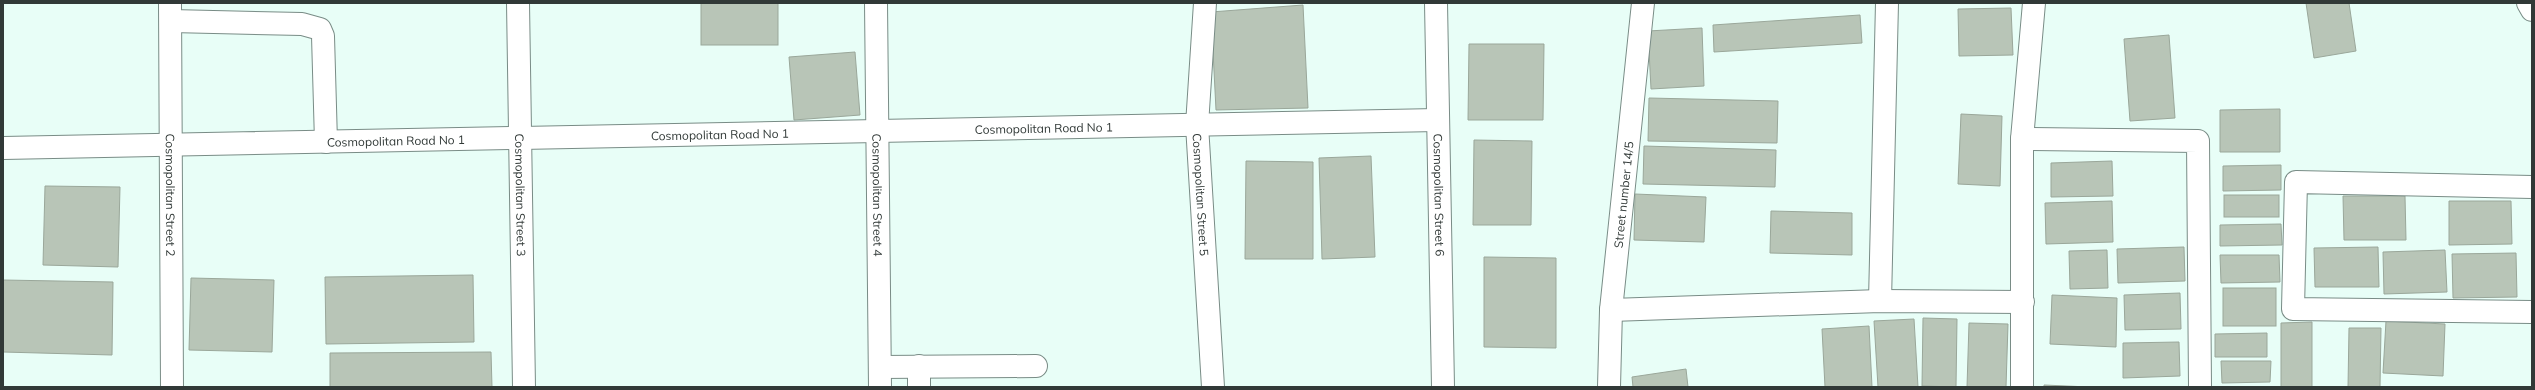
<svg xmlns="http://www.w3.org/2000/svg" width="2535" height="390" font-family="Mulish,sans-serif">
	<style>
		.building { fill: #b8c5b7; stroke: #9aa79a }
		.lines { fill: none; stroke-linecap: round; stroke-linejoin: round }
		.minor-casing { stroke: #798c86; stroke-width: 24 }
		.minor { stroke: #fff; stroke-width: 22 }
		.labels { text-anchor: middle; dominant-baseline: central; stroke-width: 3; stroke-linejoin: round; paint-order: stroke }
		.street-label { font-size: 12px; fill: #313937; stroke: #e8fef7 }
	</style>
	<rect width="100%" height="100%" fill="#e8fef7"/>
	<g class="building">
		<rect x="701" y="3" width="77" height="42"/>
		<path d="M2306,3H2349L2356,51L2314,58Z"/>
		<path d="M1303,5L1308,108L1216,110L1211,12Z"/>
		<path d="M2011,8L2013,55L1959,56L1958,9Z"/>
		<path d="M1860,15L1862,43L1714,52L1713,25Z"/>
		<path d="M1702,28L1704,86L1651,89L1648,31Z"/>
		<path d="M2169,35L2175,118L2130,121L2124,39Z"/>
		<path d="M1469,44H1544L1543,120H1468Z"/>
		<path d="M855,52L860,115L794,120L789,57Z"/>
		<path d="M1649,98L1778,101L1777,143L1648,141Z"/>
		<path d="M2280,109V152H2220V110Z"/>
		<path d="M1961,114L2002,116L2000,186L1958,184Z"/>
		<path d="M1474,140L1532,141L1531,225H1473Z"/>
		<path d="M1644,146L1776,150L1775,187L1643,184Z"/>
		<path d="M1371,156L1375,257L1322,259L1319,158Z"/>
		<path d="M1246,161L1313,162V259H1245Z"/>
		<path d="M2112,161L2113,196L2051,197V163Z"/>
		<path d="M2281,165V190L2223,191V166Z"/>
		<path d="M45,186L120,187L118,267L43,265Z"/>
		<path d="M1635,194L1706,197L1704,242L1634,240Z"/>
		<rect x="2224" y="195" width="55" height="22"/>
		<path d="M2343,196H2405L2406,240H2344Z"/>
		<path d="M2112,201L2113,242L2046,244L2045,203Z"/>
		<path d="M2449,201H2511L2512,244L2449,245Z"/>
		<path d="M1771,211L1852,213V255L1770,253Z"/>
		<path d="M2281,224L2282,245L2220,246V225Z"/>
		<path d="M2184,247L2185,281L2118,283L2117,249Z"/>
		<path d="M2378,247L2379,287H2315L2314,248Z"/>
		<path d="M2107,250L2108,288L2070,289L2069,251Z"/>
		<path d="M2445,250L2447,292L2384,294L2383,252Z"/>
		<path d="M2516,253L2517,297L2453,298L2452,254Z"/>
		<path d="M2220,255H2279L2280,282L2221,283Z"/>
		<path d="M1484,257L1556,258V348L1484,347Z"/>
		<path d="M473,275L474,342L326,344L325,277Z"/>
		<path d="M191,278L274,280L272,352L189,350Z"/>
		<path d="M3,280L113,282L112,355L3,352Z"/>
		<rect x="2223" y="288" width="53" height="38"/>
		<path d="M2180,293L2181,329L2125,330L2124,295Z"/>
		<path d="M2052,295L2117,298L2116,347L2050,344Z"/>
		<path d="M1923,318L1957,319L1956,387L1922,386Z"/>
		<path d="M1914,319L1918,387H1878L1874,321Z"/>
		<path d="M2386,321L2445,324L2443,376L2383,373Z"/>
		<path d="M2312,322V387H2281V323Z"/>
		<path d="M1969,323L2008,324L2006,387H1967Z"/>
		<path d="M1869,326L1872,387H1825L1822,329Z"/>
		<path d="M2349,328H2381L2380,387H2348Z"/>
		<path d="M2267,333V357H2215V334Z"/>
		<path d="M2179,342L2180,376L2123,378V343Z"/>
		<path d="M491,352L492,387H330V353Z"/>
		<path d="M2221,361H2271L2270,382L2222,383Z"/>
		<path d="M1686,369L1688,387H1633L1632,377Z"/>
		<path d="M2044,385L2089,387H2044Z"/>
	</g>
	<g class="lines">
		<g class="minor-casing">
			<g id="minor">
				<path id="s1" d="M170,3L172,387"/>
				<path id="s2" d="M518,3L524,387"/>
				<path id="s3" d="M876,3L880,387"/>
				<path id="s4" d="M1205,3L1197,125L1213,387"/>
				<path id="s5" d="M1436,3L1443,387"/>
				<path d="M2528,3L2532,10"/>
				<path d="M171,21L302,24L320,29L323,36L326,142"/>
				<path d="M2022,139L2198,141L2200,387"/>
				<path id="s6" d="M3,148L1437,120"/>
				<path d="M2532,187L2296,182L2293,309L2532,312"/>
				<path d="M1880,301L1887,3"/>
				<path d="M1611,310L1880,301L2023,302"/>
				<path d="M919,366V387"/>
				<path d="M880,367L1036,366"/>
				<path id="s7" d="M1609,387L1611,310L1643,3"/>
				<path d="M2022,387V139L2034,3"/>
			</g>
		</g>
		<use href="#minor" class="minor"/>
	</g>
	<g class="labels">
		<g class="street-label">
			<text stroke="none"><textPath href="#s6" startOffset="1041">Cosmopolitan Road No 1</textPath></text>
			<text stroke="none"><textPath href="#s6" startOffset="717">Cosmopolitan Road No 1</textPath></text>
			<text stroke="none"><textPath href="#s6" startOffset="393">Cosmopolitan Road No 1</textPath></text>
			<text stroke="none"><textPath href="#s1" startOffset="192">Cosmopolitan Street 2</textPath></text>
			<text stroke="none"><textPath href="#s2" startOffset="192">Cosmopolitan Street 3</textPath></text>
			<text stroke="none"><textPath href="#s3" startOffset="192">Cosmopolitan Street 4</textPath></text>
			<text stroke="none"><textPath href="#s4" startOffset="192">Cosmopolitan Street 5</textPath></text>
			<text stroke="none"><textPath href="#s5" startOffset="192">Cosmopolitan Street 6</textPath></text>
			<text stroke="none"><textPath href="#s7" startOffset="193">Street number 14/5</textPath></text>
		</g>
	</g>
	<rect width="2535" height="390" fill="none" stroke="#313937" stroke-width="8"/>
</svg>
